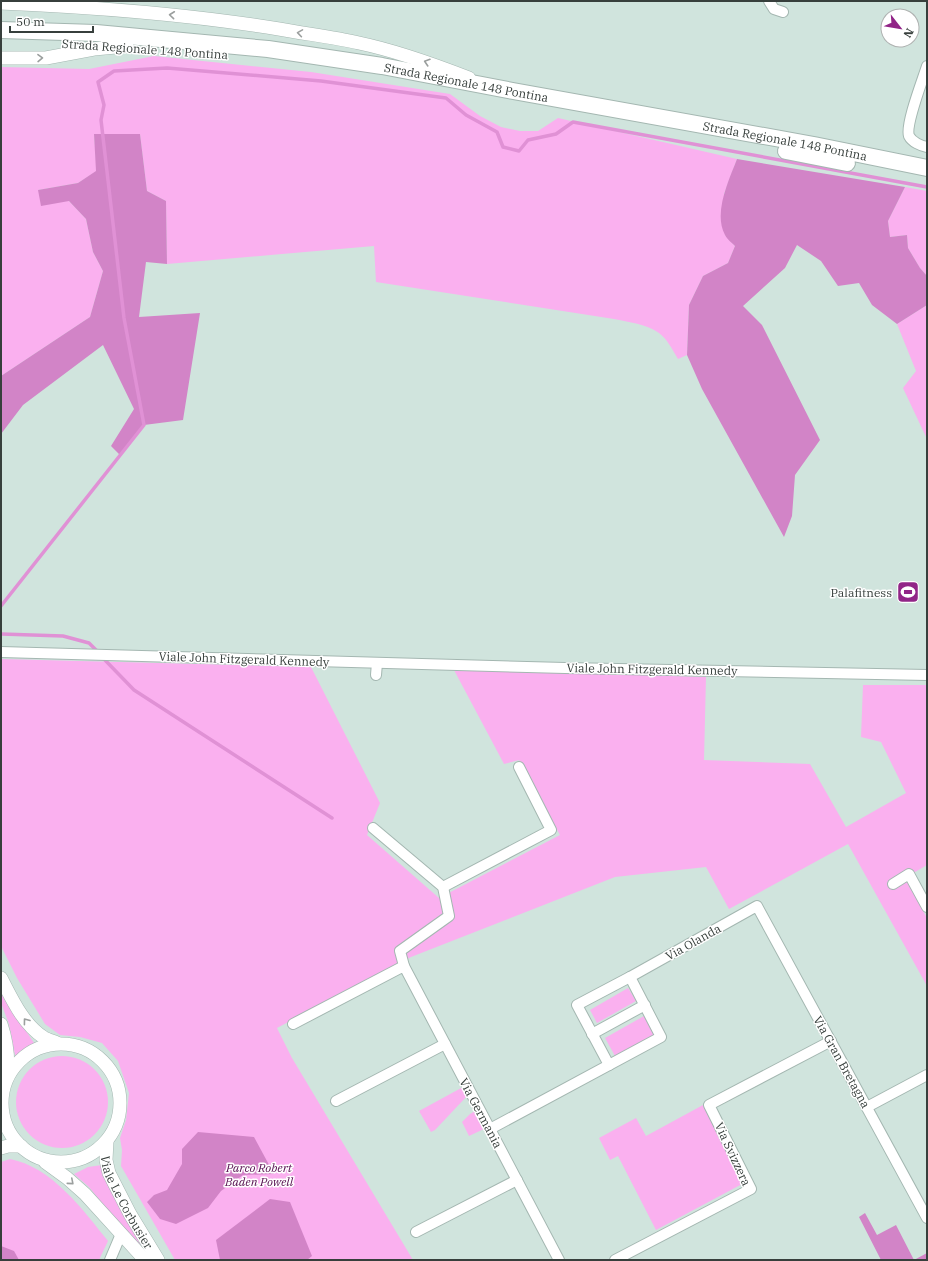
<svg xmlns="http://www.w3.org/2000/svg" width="928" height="1261" font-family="'IBM Plex Serif',serif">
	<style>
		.green { fill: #fab0ef }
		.forest { fill: #d284c7 }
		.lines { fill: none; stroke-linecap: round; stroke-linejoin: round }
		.stream { stroke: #e091d5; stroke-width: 3.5 }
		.minor-casing { stroke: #a4b7b1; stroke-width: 12 }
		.tertiary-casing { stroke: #a4b7b1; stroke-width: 14 }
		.primary-casing { stroke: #a4b7b1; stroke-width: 18 }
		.minor { stroke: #fff; stroke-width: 10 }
		.tertiary { stroke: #fff; stroke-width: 13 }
		.primary { stroke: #fff; stroke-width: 16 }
		.oneway { stroke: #9b9f9e }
		.labels { text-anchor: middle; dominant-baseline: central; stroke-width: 3; stroke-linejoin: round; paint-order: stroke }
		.street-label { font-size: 12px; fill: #373f3c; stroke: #fff }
		.poi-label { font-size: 12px; fill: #373f3c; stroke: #fff; text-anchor: end }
		.park-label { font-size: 12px; font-style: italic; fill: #560f50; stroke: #fff }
	</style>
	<rect width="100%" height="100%" fill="#d0e4dd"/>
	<g class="green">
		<path d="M154,56L311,72L450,94L480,116L501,127L520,131H538L558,118L737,159L724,194L725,235L735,246L728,263L703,276L689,305L687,355L678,359C672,349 668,340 659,333C647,324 628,322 614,319L376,282L374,246L167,264L166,201L147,191L140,134H94L97,171L78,183L38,190L69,201L86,219L93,252L103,271L90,317L1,376V67L89,69Z"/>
		<path d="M905,187L927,191V276L920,268L908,248L907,235L890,237L888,221Z"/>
		<path d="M927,305V439L903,388L916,371L897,324Z"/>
		<path d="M1,659L311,667L380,803L367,835L439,898L560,835L519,760L504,764L454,670L706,677L704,760L810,764L846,827L906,793L881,742L861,737L863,685H927V865L905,878L927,918V986L848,844L729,909L706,867L615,877L411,957L277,1028L292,1058L413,1260H175L121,1166L122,1150L120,1138L126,1120L129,1093L118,1061L102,1043L80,1037L60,1035L45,1024L17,978L1,946Z"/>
		<path d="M1,988L22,1025L34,1043L16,1060L9,1024L1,1003Z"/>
		<path d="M628,988L636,1001L597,1023L590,1010Z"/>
		<path d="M644,1016L654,1035L615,1056L605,1038Z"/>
		<circle cx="62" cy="1102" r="46"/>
		<path d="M463,1087L467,1096L435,1130L431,1132L419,1111Z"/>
		<path d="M703,1105L744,1183L656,1230L618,1156L610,1160L599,1138L636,1118L646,1136Z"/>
		<path d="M477,1110L486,1128L469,1136L462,1122L470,1114Z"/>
		<path d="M10,1159C52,1167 83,1210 108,1241L99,1260H1V1162Z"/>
		<path d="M102,1165L152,1257L148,1260L89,1187L74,1174L88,1167Z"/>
	</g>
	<g class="forest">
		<path d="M94,134H140L147,191L166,201L167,264L146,262L139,317L200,313L183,420L144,425L120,455L111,446L134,409L103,345L23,405L1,434V376L90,317L103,271L93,252L86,219L69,201L41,206L38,190L78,183L96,171Z"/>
		<path d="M737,159L905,187L888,221L890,237L907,235L908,248L920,268L927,276V305L897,324L872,305L859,283L838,286L821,261L797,245L785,268L743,306L762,325L820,440L795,475L792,516L784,537L702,389L687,355L689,305L703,276L728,263L735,246C732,243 727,239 725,235C713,213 729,180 737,159Z"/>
		<path d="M198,1132L254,1137L274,1174L243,1175L221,1191L208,1208L176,1224L160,1219L147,1202L154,1195L167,1190L182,1164V1149Z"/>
		<path d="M270,1199L290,1202L312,1256L307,1260H220L216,1240Z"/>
		<path d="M865,1213L877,1235L896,1225L914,1260L927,1253V1260H881L859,1217Z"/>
		<path d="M1,1246L14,1251L19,1260H1Z"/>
	</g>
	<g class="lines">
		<g class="stream">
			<path d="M1,606L144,425L124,318L101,120L104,105L98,82L114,71L167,68L321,81L446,98L466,115L497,132L503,147L519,151L528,140L556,134L573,122L927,187"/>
			<path d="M1,634L63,636L89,643L99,653"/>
			<path d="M103,658L134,690L332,818"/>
		</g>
		<g class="minor-casing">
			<g id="minor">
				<path d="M769,1L774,9L783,12"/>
				<path d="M927,66C923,79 905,125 909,136C912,142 921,146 927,147"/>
				<path d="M1,652L565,668L927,675"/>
				<path d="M376,675L377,663"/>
				<path d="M373,828L443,887L449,916L400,951L404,966"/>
				<path d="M893,884L909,874L927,907"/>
				<path d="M443,887L551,830L519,767"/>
				<path d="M293,1024L404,966L559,1260"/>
				<path d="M592,1034L645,1005"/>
				<path d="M609,1065L577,1005L630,977"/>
				<path d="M336,1101L445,1044"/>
				<path d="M867,1107L927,1075"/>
				<path d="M490,1129L661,1037L630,977L757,906L927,1218"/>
				<path d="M416,1232L517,1180"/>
				<path d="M110,1260L121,1234"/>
				<path d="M615,1260L751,1189L709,1105L831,1041"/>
			</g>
		</g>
		<g class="tertiary-casing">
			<g id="tertiary">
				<path d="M1,3C94,7 187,14 279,29C306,34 333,37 359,43C397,51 433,64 469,78"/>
				<path d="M1,58H46L94,49L127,46"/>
				<path d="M1,978C12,999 23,1024 43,1037C47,1040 53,1041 57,1043"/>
				<path d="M1,1024C7,1042 9,1059 7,1077"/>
				<circle cx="61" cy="1103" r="59"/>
				<path id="s1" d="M107,1141L106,1160L109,1173L130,1214L158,1260"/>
				<path d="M1,1148L8,1146H21"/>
				<path d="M45,1162L67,1178L85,1194L145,1260"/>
			</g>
		</g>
		<g class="primary-casing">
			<g id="primary">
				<path id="s2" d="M1,30L96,33L268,49L382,66L513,91L814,145L927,168"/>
				<path d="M786,151L847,163"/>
			</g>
		</g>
		<use href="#minor" class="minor"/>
		<use href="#tertiary" class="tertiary"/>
		<use href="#primary" class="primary"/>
	</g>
	<defs><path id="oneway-chevron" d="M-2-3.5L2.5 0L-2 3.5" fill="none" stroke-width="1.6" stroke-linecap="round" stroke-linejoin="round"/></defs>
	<g class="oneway">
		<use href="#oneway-chevron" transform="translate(172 15) rotate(-174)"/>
		<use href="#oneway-chevron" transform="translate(300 33) rotate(-171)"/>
		<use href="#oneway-chevron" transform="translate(40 58) rotate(-1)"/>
		<use href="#oneway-chevron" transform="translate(427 62) rotate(-162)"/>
		<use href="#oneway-chevron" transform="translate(26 1021) rotate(-127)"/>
		<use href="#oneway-chevron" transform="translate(71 1182) rotate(41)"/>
	</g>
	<defs>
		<g id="stadium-square" transform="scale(1.15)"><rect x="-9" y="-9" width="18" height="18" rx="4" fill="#912587" stroke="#fff"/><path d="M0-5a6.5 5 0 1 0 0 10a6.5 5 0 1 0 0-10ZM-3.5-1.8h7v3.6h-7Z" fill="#fff"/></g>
	</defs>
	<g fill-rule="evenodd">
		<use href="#stadium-square" x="908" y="592"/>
	</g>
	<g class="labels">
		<g class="street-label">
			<text transform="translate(145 49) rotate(4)">Strada Regionale 148 Pontina</text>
			<text stroke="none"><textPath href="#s2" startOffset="469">Strada Regionale 148 Pontina</textPath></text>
			<text stroke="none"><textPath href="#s2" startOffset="793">Strada Regionale 148 Pontina</textPath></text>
			<text transform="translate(244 659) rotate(2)">Viale John Fitzgerald Kennedy</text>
			<text transform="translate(652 669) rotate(1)">Viale John Fitzgerald Kennedy</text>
			<text transform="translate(693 942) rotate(-29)">Via Olanda</text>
			<text transform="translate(842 1062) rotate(61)">Via Gran Bretagna</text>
			<text transform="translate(481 1113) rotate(62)">Via Germania</text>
			<text transform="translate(733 1154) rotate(65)">Via Svizzera</text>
			<text stroke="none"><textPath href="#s1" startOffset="66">Viale Le Corbusier</textPath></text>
		</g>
		<g class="poi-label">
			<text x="892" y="592">Palafitness</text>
		</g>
		<g class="park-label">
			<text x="259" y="1167">Parco Robert<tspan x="259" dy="14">Baden Powell</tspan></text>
		</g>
	</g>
	<rect width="928" height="1261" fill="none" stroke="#373f3c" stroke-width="4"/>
	<g transform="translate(900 28) rotate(121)"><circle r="19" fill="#ffffff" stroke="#afb2b1"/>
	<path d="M0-3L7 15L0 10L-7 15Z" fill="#912587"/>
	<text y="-6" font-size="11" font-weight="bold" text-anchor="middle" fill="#373f3c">N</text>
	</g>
	<path d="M10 26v6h83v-6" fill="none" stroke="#373f3c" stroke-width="2"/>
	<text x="16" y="26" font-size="12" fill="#373f3c" stroke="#ffffff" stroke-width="3" paint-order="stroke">50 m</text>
</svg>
